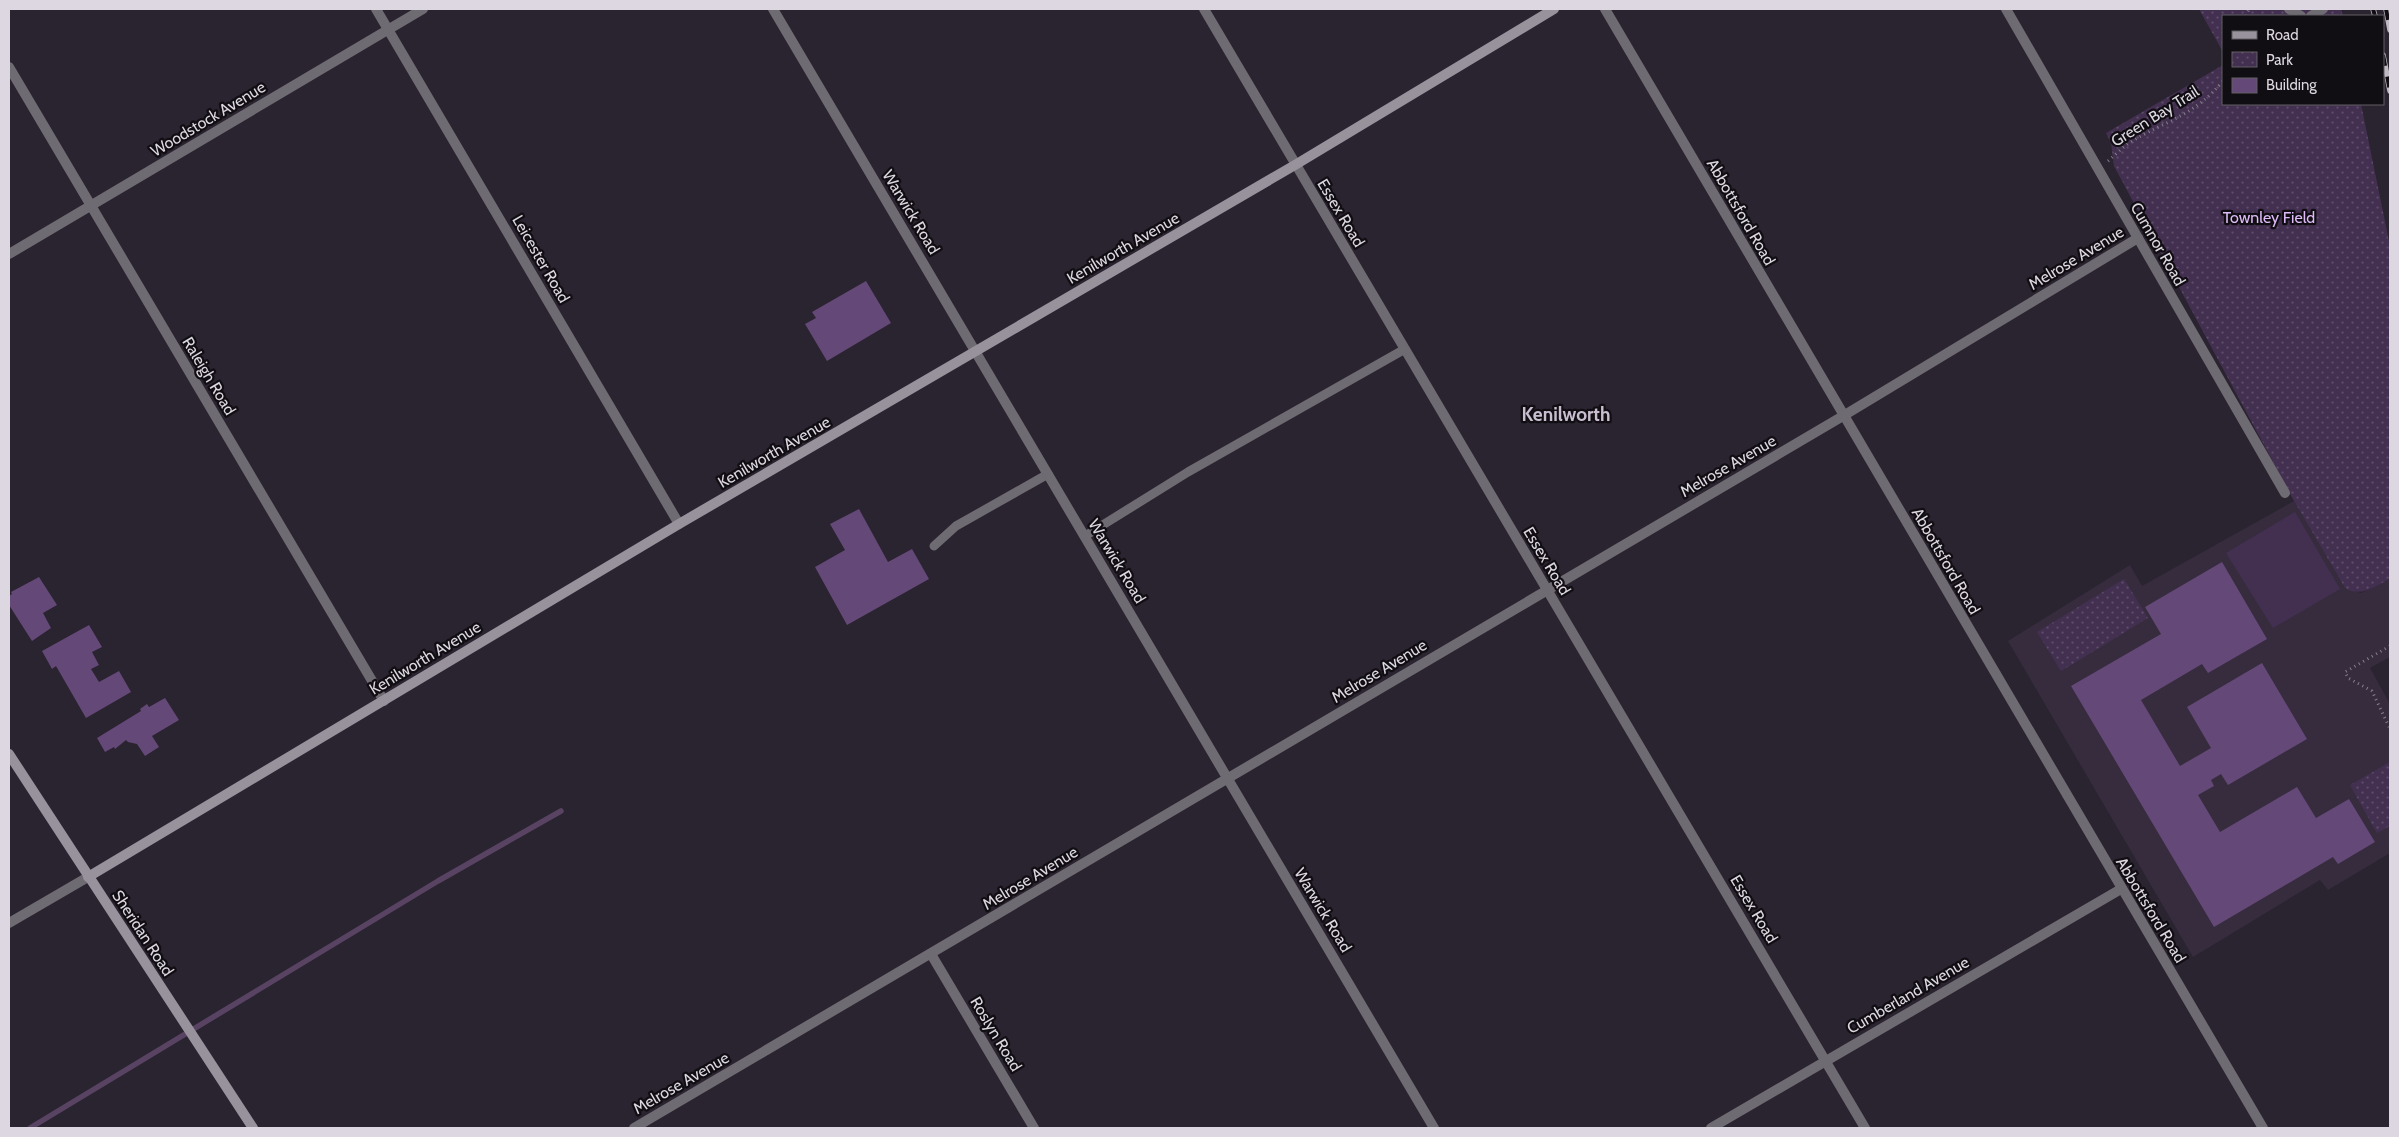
<svg xmlns="http://www.w3.org/2000/svg" width="2399" height="1137" font-family="Cabin,sans-serif">
	<style>
		.built { fill: #362c3e }
		.green { fill: #433051 }
		.park { fill: url(#park-dots) }
		.lines { fill: none; stroke-linecap: round; stroke-linejoin: round }
		.stream { stroke: #584363; stroke-width: 5.5 }
		.building { fill: #644878 }
		.path { stroke: #857f8a; stroke-width: 3; stroke-dasharray: 1 4; stroke-linecap: butt }
		.lane { stroke: #6f6b72; stroke-width: 9 }
		.street { stroke: #6f6b72; stroke-width: 10 }
		.secondary { stroke: #98929d; stroke-width: 10 }
		.rail-casing { stroke: #beb9c2; stroke-width: 5.5 }
		.rail { stroke: #110e13; stroke-width: 4; stroke-dasharray: 11; stroke-linecap: butt }
		.labels { text-anchor: middle; dominant-baseline: central; stroke-width: 4.5; stroke-linejoin: round; paint-order: stroke }
		.street-label { font-size: 16px; fill: #dcd7e0; stroke: #110e13 }
		.park-label { font-size: 16px; fill: #debbf8; stroke: #110e13 }
		.quarter-label { font-size: 19px; font-weight: bold; fill: #c8bed0; stroke: #110e13 }
	</style>
	<defs>
		<pattern id="park-dots" width="8" height="8" patternUnits="userSpaceOnUse" patternTransform="scale(1.25)"><rect width="8" height="8" fill="#433051"/><path d="M2 2h.1M6 6h.1" fill="none" stroke="#5e4d6a" stroke-width="1.8" stroke-linecap="round"/></pattern>
	</defs>
	<rect width="100%" height="100%" fill="#2a2330"/>
	<path class="built" d="M2294,501L2345,588L2361,593L2390,579V657L2370,668L2390,704V853L2328,890L2320,880L2193,957L2008,641L2130,565L2142,586Z"/>
	<path class="green" d="M2295,512L2340,589L2273,628L2226,553Z"/>
	<g class="park">
		<path d="M2199,9H2341L2343,16H2223V52Z"/>
		<path d="M2223,65V104H2361L2390,246V579C2375,586 2361,598 2345,588L2294,501L2114,166L2111,143L2106,133Z"/>
		<path d="M2124,579L2148,618L2061,671L2037,632Z"/>
		<path d="M2390,762V826L2377,833L2350,785Z"/>
	</g>
	<g class="lines">
		<path class="stream" d="M30,1128L438,881L561,811"/>
	</g>
	<g class="building">
		<path d="M866,281L891,323L827,361L805,324L816,318L812,312Z"/>
		<path d="M859,509L888,562L912,549L929,579L847,625L815,567L845,550L830,524Z"/>
		<path d="M2222,562L2267,639L2208,673L2202,664L2141,700L2180,766L2211,748L2187,707L2262,663L2307,739L2228,785L2221,774L2211,780L2214,786L2198,795L2220,832L2297,787L2316,818L2349,799L2375,842L2338,864L2333,857L2214,927L2071,686L2161,634L2145,607Z"/>
		<path d="M39,577L57,605L43,613L51,628L32,641L9,605V596L12,594L11,592Z"/>
		<path d="M89,625L102,647L92,652L99,665L91,669L99,682L119,671L131,692L86,718L56,666L52,669L42,651Z"/>
		<path d="M165,698L179,720L152,736L159,747L145,756L137,744L128,742L126,740L115,749L114,747L105,752L97,738L141,711L140,709L147,704L149,707Z"/>
	</g>
	<g class="lines">
		<g class="path">
			<path d="M2246,16L2249,9"/>
			<path d="M2108,161C2115,155 2122,148 2129,143C2166,120 2193,117 2223,81"/>
			<path d="M2390,646L2345,672L2348,678L2372,691L2390,729"/>
		</g>
		<g class="lane">
			<path d="M1085,536L1188,472L1405,349"/>
			<path d="M934,546L956,526L1048,474"/>
		</g>
		<g class="street">
			<path d="M376,9L679,524"/>
			<path d="M773,9L1434,1128"/>
			<path d="M1204,9L1865,1128"/>
			<path d="M1605,9L2263,1128"/>
			<path d="M2006,9L2285,493"/>
			<path d="M2289,9L2301,16"/>
			<path d="M2311,16L2323,9"/>
			<path d="M9,67L384,701"/>
			<path d="M9,254L423,9"/>
			<path d="M9,923L88,877"/>
			<path d="M931,954L1034,1128"/>
			<path d="M634,1128L1843,416L2138,238"/>
			<path d="M1711,1128L2121,889"/>
		</g>
		<g class="secondary">
			<path d="M9,754L253,1128"/>
			<path d="M88,877L679,524L1295,165L1554,9"/>
		</g>
		<g class="rail-casing">
			<g id="rail">
				<path d="M2373,9L2375,16"/>
				<path d="M2386,9L2390,30"/>
				<path d="M2383,55L2390,91"/>
			</g>
		</g>
		<use href="#rail" class="rail"/>
	</g>
	<g class="labels">
		<g class="street-label">
			<text transform="translate(2155 116) rotate(-32)">Green Bay Trail</text>
			<text transform="translate(208 119) rotate(-31)">Woodstock Avenue</text>
			<text transform="translate(911 212) rotate(59)">Warwick Road</text>
			<text transform="translate(1741 212) rotate(60)">Abbottsford Road</text>
			<text transform="translate(1341 213) rotate(59)">Essex Road</text>
			<text transform="translate(2158 244) rotate(60)">Cumnor Road</text>
			<text transform="translate(1123 248) rotate(-30)">Kenilworth Avenue</text>
			<text transform="translate(2076 258) rotate(-31)">Melrose Avenue</text>
			<text transform="translate(541 259) rotate(60)">Leicester Road</text>
			<text transform="translate(209 376) rotate(59)">Raleigh Road</text>
			<text transform="translate(774 452) rotate(-30)">Kenilworth Avenue</text>
			<text transform="translate(1728 466) rotate(-30)">Melrose Avenue</text>
			<text transform="translate(1117 561) rotate(59)">Warwick Road</text>
			<text transform="translate(1547 561) rotate(59)">Essex Road</text>
			<text transform="translate(1946 561) rotate(60)">Abbottsford Road</text>
			<text transform="translate(425 658) rotate(-31)">Kenilworth Avenue</text>
			<text transform="translate(1379 671) rotate(-31)">Melrose Avenue</text>
			<text transform="translate(1030 878) rotate(-31)">Melrose Avenue</text>
			<text transform="translate(1754 909) rotate(59)">Essex Road</text>
			<text transform="translate(1323 910) rotate(59)">Warwick Road</text>
			<text transform="translate(2151 910) rotate(59)">Abbottsford Road</text>
			<text transform="translate(143 933) rotate(57)">Sheridan Road</text>
			<text transform="translate(1908 995) rotate(-30)">Cumberland Avenue</text>
			<text transform="translate(996 1034) rotate(59)">Roslyn Road</text>
			<text transform="translate(681 1083) rotate(-30)">Melrose Avenue</text>
		</g>
		<g class="park-label">
			<text x="2269" y="217">Townley Field</text>
		</g>
		<g class="quarter-label">
			<text x="1566" y="414">Kenilworth</text>
		</g>
	</g>
	<rect width="2399" height="1137" fill="none" stroke="#dcd7e0" stroke-width="20"/>
	<rect x="2222" y="15" width="162" height="90" fill="#110e13" stroke="#625e65"/>
	<rect x="2232" y="31" width="25" height="8" fill="#98929d" stroke="#625e65"/>
	<text x="2266" y="40" font-size="15" fill="#dcd7e0">Road</text>
	<rect x="2232" y="52" width="25" height="15" fill="url(#park-dots)" stroke="#625e65"/>
	<text x="2266" y="65" font-size="15" fill="#dcd7e0">Park</text>
	<rect x="2232" y="78" width="25" height="15" fill="#644878" stroke="#625e65"/>
	<text x="2266" y="90" font-size="15" fill="#dcd7e0">Building</text>
</svg>
